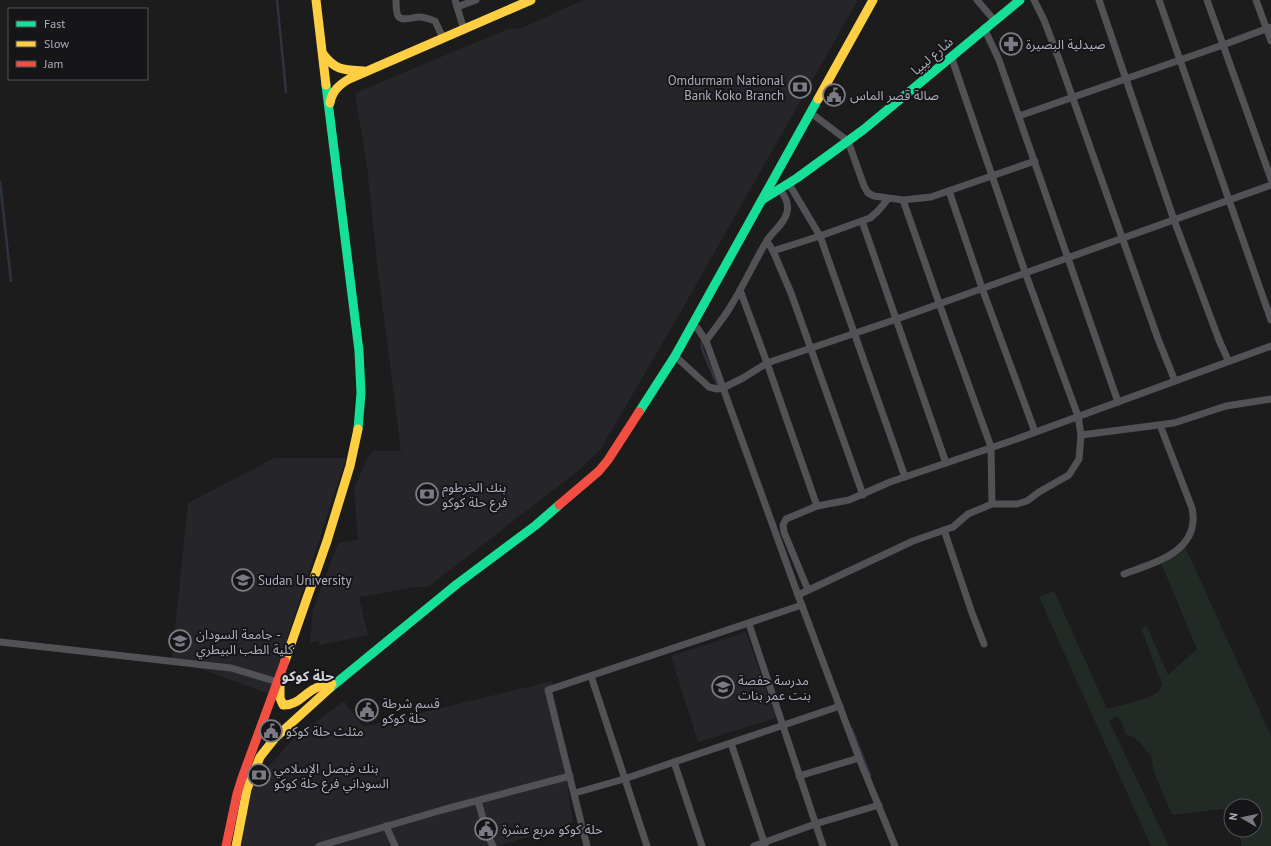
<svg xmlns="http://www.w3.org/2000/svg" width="1271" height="846" font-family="'PT Sans','Noto Sans Arabic',sans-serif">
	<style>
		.built { fill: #262529 }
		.green { fill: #212a24 }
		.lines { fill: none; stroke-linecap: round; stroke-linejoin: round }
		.stream { stroke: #2d343f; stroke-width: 2.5 }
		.street { stroke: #525256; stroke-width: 7 }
		.fast { stroke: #16e098; stroke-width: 9 }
		.slow { stroke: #ffcf43; stroke-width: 9 }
		.jam { stroke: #f24e42; stroke-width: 9 }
		.labels { text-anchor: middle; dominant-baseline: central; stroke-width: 4; stroke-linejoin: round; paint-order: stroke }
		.poi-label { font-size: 13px; fill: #acaebe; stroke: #161518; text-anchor: start }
		.street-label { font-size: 13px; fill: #acaebe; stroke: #161518 }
		.neighbourhood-label { font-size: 14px; font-weight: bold; fill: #cecfd9; stroke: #161518 }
	</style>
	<rect width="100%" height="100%" fill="#1c1c1c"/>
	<g class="built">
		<path d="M583,0H858L676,320L600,450L579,470L431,585L427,587H415L359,597L368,635L319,645L318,641L310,643L313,610L338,543L358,540L354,488L368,457L373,451H401L377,263L367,166L355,93L508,29L522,28Z"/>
		<path d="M274,458H346L269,694L172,658L188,503Z"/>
		<path d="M746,632L776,718L698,742L671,656Z"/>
		<path d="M552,681L573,823L498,846H241L251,789L268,767L294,738L344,701L363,727Z"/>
	</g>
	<path class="green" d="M1184,544L1271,736V846H1241V840L1235,830H1255V806H1231V823L1223,809L1172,815L1154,772L1151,756L1140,743L1133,737L1126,734L1121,721L1117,716L1109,721L1169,846H1151L1039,597L1054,591L1107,709L1147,698L1158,692L1162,685L1141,628L1147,626L1168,675L1197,649L1161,563L1158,558Z"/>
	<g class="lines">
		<g class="stream">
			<path d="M277,0L286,92"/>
			<path d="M0,182L11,281"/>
			<path d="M702,340V349L717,384"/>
			<path d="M852,729L870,775"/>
		</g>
		<g class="street">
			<path d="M396,0C396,5 396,12 398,16C402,22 413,17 419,17C425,17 429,19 435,21L443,38"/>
			<path d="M455,0L464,30"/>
			<path d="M977,0L994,20"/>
			<path d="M1034,0L1044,20L1060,62L1158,339L1175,381"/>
			<path d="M1099,0L1174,220L1219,340L1228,360"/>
			<path d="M1159,0L1271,320"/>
			<path d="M1207,0L1271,179"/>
			<path d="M1256,0L1271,41"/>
			<path d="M457,7L476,0"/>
			<path d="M984,28L999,60L1118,402"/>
			<path d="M951,56L1025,272L1078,416L1081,435L1079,459L1069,475L1039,492L1027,501L1017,504H992"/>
			<path d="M811,113L848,141L864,186L868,193L874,196L903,200L931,197L1035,161"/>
			<path d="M1019,116L1223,45L1271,27"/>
			<path d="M789,184L820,236L905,477"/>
			<path d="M949,191L982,288L1035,432"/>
			<path d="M862,221L946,463"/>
			<path d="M767,241L773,251L791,293L863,495"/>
			<path d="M773,251L820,236L870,218L878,211L888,199"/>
			<path d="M740,290L767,363L817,506"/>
			<path d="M693,324L698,329L706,341L798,595L859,758L895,846"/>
			<path d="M706,341C714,329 725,317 732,304C745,283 755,260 768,239C774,230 785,223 787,212C789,204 786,197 780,190"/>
			<path d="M675,356L709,387L717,389L723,388L743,378L767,363L897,319L1271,185"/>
			<path d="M1081,435L1174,423L1226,406L1271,399"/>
			<path d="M944,530L972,613L984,644"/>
			<path d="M1124,574C1156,562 1201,551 1192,508L1160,425"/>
			<path d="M808,590L784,532L783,525L786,519L817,506L849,500L890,482L1014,440L1271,346"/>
			<path d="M798,595L913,541L953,527L968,514L992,504L991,447L939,303L903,200"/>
			<path d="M749,624L823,846"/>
			<path d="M0,642L231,668L278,682"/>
			<path d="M591,676L647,846"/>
			<path d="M731,743L765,845"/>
			<path d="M674,762L702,846"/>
			<path d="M799,776L859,758"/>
			<path d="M575,793L624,779L840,706"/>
			<path d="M478,801L488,836L493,846"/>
			<path d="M386,826L395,846"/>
			<path d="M319,846L442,810L570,776"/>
			<path d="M587,846L548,690L802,605"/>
			<path d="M754,846L815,824L879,805"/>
		</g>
		<g class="fast">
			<path d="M326,85L359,351L361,393L358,429"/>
			<path d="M762,200L797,178L863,130L1020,0"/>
			<path d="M639,412L675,356L818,99"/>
			<path d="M330,688L457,584L536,525L559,505"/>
		</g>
		<g class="slow">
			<path d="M316,0L326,85"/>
			<path d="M323,54C336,71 344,70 364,71"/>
			<path d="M818,99L873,0"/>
			<path d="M330,103C332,91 339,85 349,79L531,0"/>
			<path d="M285,661L327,541L350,466L358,429"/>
			<path d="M280,684V698L283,705C296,706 303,695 314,689C319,686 326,685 332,684"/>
			<path d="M236,846L247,789L260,757L275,738L330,688"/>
		</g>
		<g class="jam">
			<path d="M559,505L599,471L608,460L639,412"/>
			<path d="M226,846L237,794L242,778L285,661"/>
		</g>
	</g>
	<defs>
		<g id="pharmacy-ring" transform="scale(1.15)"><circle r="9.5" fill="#161518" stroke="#7a7b85" stroke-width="1.5"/><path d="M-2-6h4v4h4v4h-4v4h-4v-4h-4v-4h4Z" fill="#7a7b85"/></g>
		<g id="bank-ring" transform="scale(1.15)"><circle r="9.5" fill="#161518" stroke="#7a7b85" stroke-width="1.5"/><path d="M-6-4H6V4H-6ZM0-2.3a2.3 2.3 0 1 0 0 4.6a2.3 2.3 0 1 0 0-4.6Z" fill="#7a7b85"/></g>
		<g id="civic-ring" transform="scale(1.15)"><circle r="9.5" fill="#161518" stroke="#7a7b85" stroke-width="1.5"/><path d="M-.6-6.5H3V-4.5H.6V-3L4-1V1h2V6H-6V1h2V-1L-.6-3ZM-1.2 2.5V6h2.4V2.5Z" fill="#7a7b85"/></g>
		<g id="university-ring" transform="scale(1.15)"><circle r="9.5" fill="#161518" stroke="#7a7b85" stroke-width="1.5"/><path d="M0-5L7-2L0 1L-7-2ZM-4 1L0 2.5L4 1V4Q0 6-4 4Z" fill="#7a7b85"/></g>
		<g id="school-ring" transform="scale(1.15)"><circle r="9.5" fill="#161518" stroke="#7a7b85" stroke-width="1.5"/><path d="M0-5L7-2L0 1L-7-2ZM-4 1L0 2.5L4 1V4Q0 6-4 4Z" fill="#7a7b85"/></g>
	</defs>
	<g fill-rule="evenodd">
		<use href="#pharmacy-ring" x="1011" y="44"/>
		<use href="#bank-ring" x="800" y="87"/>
		<use href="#civic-ring" x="834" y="95"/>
		<use href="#bank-ring" x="427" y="494"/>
		<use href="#university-ring" x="243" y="580"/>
		<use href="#university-ring" x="180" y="641"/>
		<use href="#school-ring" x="723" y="687"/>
		<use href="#civic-ring" x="367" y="710"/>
		<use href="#civic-ring" x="271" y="731"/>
		<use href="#bank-ring" x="259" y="775"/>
		<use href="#civic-ring" x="486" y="829"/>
	</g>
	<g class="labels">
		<g class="poi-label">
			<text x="1026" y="44">صيدلية البصيرة</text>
			<text x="784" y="80" text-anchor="end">Omdurmam National<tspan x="784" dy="15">Bank Koko Branch</tspan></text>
			<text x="850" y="95">صالة قصر الماس</text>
			<text x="442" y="487">بنك الخرطوم<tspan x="442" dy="15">فرع حلة كوكو</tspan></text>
			<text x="258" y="580">Sudan University</text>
			<text x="196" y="634">جامعة السودان -<tspan x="196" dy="15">كلية الطب البيطري</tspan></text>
			<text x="738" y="680">مدرسة حفصة<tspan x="738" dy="15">بنت عمر بنات</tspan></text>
			<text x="382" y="703">قسم شرطة<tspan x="382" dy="15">حلة كوكو</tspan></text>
			<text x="286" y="731">مثلث حلة كوكو</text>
			<text x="274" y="768">بنك فيصل الإسلامي<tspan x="274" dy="15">السوداني فرع حلة كوكو</tspan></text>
			<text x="502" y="829">حلة كوكو مربع عشرة</text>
		</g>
		<g class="street-label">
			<text transform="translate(932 56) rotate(-41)">شارع ليبيا</text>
		</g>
		<g class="neighbourhood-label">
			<text x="308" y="676">حلة كوكو</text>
		</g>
	</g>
	<rect x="8" y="8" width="140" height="72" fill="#161518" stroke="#52525a"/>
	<rect x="16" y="21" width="20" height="6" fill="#16e098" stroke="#52525a"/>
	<text x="44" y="28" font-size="12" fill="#acaebe">Fast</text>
	<rect x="16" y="41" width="20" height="6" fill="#ffcf43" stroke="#52525a"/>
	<text x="44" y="48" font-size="12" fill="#acaebe">Slow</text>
	<rect x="16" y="61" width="20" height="6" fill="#f24e42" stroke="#52525a"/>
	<text x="44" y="68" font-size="12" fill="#acaebe">Jam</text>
	<g transform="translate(1243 818) rotate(279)"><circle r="19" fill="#161518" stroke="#52525a"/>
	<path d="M0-3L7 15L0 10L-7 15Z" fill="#7a7b85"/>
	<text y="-6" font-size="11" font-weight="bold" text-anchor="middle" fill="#acaebe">N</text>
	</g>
</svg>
